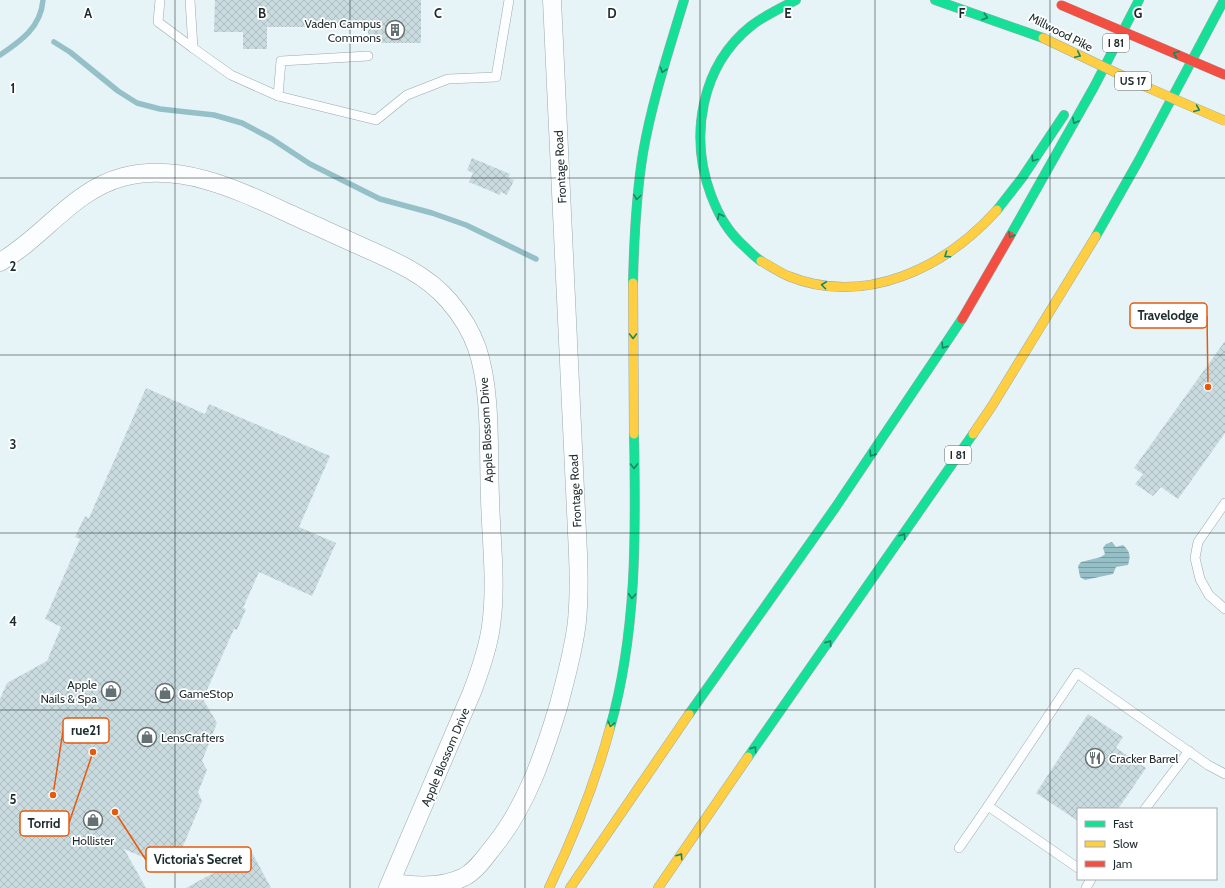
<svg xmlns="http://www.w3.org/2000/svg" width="1225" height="888" font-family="Cabin,sans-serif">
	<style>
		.water { fill: url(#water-rules) }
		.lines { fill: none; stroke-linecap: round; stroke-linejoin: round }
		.stream { stroke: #95c0c8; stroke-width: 5.5 }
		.building { fill: url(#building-cross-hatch) }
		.lane-casing { stroke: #9da9ac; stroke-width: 10 }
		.street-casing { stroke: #9da9ac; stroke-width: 19 }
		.fast-casing { stroke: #9da9ac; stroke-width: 10 }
		.slow-casing { stroke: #9da9ac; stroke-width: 10 }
		.jam-casing { stroke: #9da9ac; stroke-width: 10 }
		.lane { stroke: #fbfdfe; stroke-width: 9 }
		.street { stroke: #fbfdfe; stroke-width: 18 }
		.fast { stroke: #16e098; stroke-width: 9 }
		.slow { stroke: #ffcf43; stroke-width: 9 }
		.jam { stroke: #f24e42; stroke-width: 9 }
		.slow-bridge-casing { stroke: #9da9ac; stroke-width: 10; stroke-linecap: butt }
		.jam-bridge-casing { stroke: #9da9ac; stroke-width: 10; stroke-linecap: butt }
		.slow-bridge { stroke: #ffcf43; stroke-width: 9 }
		.jam-bridge { stroke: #f24e42; stroke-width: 9 }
		.oneway { stroke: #1a8662 }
		.grid { fill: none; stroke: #1e2b2d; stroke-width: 1; stroke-opacity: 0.55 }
		.labels { text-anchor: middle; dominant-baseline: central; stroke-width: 3.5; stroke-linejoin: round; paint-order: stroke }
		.shield { fill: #fff; stroke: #626b6c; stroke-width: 1 }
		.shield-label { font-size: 11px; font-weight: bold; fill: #1e2b2d }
		.poi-label { font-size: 12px; fill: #1e2b2d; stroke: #fff; text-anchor: start }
		.street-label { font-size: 12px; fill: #1e2b2d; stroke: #fff }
		.grid-label { font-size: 13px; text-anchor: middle; font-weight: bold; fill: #1e2b2d; stroke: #fff; stroke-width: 3.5; stroke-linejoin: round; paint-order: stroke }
		.leader { fill: none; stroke: #e8590c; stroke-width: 1.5 }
		.callout-dot { fill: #e8590c; stroke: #fff; stroke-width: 1.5 }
		.callout { fill: #fff; stroke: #e8590c; stroke-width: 1.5 }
		.callout-label { font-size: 13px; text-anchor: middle; font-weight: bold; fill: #1e2b2d }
	</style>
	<defs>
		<pattern id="water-rules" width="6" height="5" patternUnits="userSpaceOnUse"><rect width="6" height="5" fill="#95c0c8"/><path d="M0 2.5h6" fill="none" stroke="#799ca3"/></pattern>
		<pattern id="building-cross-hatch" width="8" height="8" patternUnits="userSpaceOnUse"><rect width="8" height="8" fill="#cadbdf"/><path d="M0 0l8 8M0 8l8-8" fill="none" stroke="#adbcc0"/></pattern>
	</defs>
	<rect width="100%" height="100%" fill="#e6f4f7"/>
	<path class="water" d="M1112,542L1116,547L1123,545C1130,551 1131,556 1128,565L1116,567L1113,574L1085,580L1080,577L1078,566L1081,562L1101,557L1105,554L1103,548L1106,544Z"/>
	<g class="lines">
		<g class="stream">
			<path d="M54,42L70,52L118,91L137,103L160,109L214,115L242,123L272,139L310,164L380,199L432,213L466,225L536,259"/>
			<path d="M0,55C21,41 41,27 43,0"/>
		</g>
	</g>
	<g class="building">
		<path d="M215,0H421V43H368V27H267V49H243V32H214Z"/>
		<path d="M472,158L510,174L508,178L514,180L507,195L501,192L500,195L469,182L473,173L467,170Z"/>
		<path d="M1225,341V433L1178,499L1161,487L1153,496L1135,484L1143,474L1134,468Z"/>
		<path d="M146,388L205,414L209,404L330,456L299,527L336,543L312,596L259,572L243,608L246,609L237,630L234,629L203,699L217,723L202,761L207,770L198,792L202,801L173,870L124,849L146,888H0V699L7,683L47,661L61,627L45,619L80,539L75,537L85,516L89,518Z"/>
		<path d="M1088,714L1123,737L1116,748L1146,768L1118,809H1078V821L1036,793Z"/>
		<path d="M249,847L271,888H186L217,871L214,866Z"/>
	</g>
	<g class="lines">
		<g class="lane-casing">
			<g id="lane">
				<path d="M160,0L158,22L193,48"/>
				<path d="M190,0L193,48L231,75L278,96L376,120L407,95L448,79L496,77L509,0"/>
				<path d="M278,96L281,61L368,56"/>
				<path d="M1225,503L1198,542L1195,558L1200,579L1209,595L1225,609"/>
				<path d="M1145,809L1189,751"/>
				<path d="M959,848L988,806"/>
				<path d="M1078,868L988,806L1077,673L1208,765L1225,774"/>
				<path d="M1086,888L1091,879"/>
			</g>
		</g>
		<g class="street-casing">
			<g id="street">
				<path d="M0,262C44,237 73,190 123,177C181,162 238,190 290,214C312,224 334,234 356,244C390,259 425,273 449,301C461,315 471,331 477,348C492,392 488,452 490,498C491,541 497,584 491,626C488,649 480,671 472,692L388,888"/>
				<path d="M391,882C416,887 441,888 464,877C477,870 485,857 494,846C527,805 544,754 559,704C566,677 574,649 577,621C579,599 579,577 578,554L552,0"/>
			</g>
		</g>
		<g class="fast-casing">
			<g id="fast">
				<path d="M935,0L1043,38"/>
				<path d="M997,210L1022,178L1064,115"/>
				<path d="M1010,236L1094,87L1139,0"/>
				<path d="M1096,236L1139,160L1224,0"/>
				<path d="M761,261C755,257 750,252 745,247C728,232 719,216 711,195C689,136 701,66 751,26C765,15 781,8 796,0"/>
				<path d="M633,283C634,239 636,196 643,153C652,101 669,50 684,0"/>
				<path d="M689,714L835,508L962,319"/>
				<path d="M610,728C637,633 636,532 634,434"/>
				<path d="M748,757L973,434"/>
			</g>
		</g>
		<g class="slow-casing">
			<g id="slow">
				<path d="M761,261C770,266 779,272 788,276C865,307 945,268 997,210"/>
				<path d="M633,283L634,434"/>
				<path d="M973,434L992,406L1096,236"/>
				<path d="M549,888C574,836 595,784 610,728"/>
				<path d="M570,888L689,714"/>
				<path d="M658,888L748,757"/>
			</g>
		</g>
		<g class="jam-casing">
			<path id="jam" d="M962,319L1010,236"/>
		</g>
		<use href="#lane" class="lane"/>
		<use href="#street" class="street"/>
		<use href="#fast" class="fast"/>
		<use href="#slow" class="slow"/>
		<use href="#jam" class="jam"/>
		<g class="slow-bridge-casing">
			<path id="slow-bridge" d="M1043,38L1144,86L1225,121"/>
		</g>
		<g class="jam-bridge-casing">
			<path id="jam-bridge" d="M1061,5L1225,75"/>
		</g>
		<use href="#slow-bridge" class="slow-bridge"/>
		<use href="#jam-bridge" class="jam-bridge"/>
	</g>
	<defs><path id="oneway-chevron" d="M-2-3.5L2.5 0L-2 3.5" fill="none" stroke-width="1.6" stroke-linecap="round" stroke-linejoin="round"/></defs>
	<g class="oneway">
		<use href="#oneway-chevron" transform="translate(985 17) rotate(18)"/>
		<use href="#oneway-chevron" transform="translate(1176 54) rotate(-157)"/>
		<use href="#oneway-chevron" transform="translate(1078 55) rotate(25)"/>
		<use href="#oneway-chevron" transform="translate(663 70) rotate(107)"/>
		<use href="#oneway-chevron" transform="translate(1197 109) rotate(23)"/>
		<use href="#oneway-chevron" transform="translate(1075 121) rotate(119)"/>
		<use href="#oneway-chevron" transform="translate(1034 159) rotate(124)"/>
		<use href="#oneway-chevron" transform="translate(637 197) rotate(97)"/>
		<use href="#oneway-chevron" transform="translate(720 216) rotate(-117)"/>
		<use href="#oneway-chevron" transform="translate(1011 235) rotate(120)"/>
		<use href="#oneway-chevron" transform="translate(947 255) rotate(146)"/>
		<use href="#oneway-chevron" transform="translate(824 285) rotate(-173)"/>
		<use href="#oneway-chevron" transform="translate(633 336) rotate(90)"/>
		<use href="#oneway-chevron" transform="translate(944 346) rotate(123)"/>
		<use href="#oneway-chevron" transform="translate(872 454) rotate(124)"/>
		<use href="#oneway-chevron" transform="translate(634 466) rotate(89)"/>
		<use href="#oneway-chevron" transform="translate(903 536) rotate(-56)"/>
		<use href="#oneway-chevron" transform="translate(632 596) rotate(93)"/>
		<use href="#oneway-chevron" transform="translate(829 643) rotate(-55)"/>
		<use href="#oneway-chevron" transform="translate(611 724) rotate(104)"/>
		<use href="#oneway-chevron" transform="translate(754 749) rotate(-55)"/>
		<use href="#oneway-chevron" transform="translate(680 856) rotate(-56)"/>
	</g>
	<path class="grid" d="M175,0V888M350,0V888M525,0V888M700,0V888M875,0V888M1050,0V888M0,178H1225M0,355H1225M0,533H1225M0,710H1225"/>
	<defs>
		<g id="building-ring" transform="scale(1)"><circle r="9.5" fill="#fff" stroke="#647174" stroke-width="1.5"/><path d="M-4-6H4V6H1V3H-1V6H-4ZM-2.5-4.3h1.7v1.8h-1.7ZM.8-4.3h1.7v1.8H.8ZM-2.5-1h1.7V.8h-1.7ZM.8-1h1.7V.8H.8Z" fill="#647174"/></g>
		<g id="shop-ring" transform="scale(1)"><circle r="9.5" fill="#fff" stroke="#647174" stroke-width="1.5"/><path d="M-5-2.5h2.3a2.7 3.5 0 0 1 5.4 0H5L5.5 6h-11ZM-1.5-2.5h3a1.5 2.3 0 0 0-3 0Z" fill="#647174"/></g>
		<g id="restaurant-ring" transform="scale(1)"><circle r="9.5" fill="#fff" stroke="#647174" stroke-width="1.5"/><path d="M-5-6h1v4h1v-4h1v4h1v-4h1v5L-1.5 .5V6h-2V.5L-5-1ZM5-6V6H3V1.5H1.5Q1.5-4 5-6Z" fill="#647174"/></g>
	</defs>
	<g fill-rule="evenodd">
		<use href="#building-ring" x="395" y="30"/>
		<use href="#shop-ring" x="111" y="691"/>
		<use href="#shop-ring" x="165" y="693"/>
		<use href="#shop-ring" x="147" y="737"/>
		<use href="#restaurant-ring" x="1095" y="758"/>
		<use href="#shop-ring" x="93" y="820"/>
	</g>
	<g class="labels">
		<g class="shield">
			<rect x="1103" y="34" width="26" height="18" rx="3"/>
			<rect x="1115" y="72" width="36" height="18" rx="3"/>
			<rect x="945" y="446" width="26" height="18" rx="3"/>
		</g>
		<g class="shield-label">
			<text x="1116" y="43">I 81</text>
			<text x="1133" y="81">US 17</text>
			<text x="958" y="455">I 81</text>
		</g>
		<g class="poi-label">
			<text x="381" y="23" text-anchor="end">Vaden Campus<tspan x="381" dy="14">Commons</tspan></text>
			<text x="97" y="684" text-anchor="end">Apple<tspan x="97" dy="14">Nails &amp; Spa</tspan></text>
			<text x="179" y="693">GameStop</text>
			<text x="161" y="737">LensCrafters</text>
			<text x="1109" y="758">Cracker Barrel</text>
			<text x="93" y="840" text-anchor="middle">Hollister</text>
		</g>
		<g class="street-label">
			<text transform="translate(1061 32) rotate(27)">Millwood Pike</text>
			<text transform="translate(560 167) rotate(-93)">Frontage Road</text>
			<text transform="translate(486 430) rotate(-93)">Apple Blossom Drive</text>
			<text transform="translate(575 491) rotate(-93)">Frontage Road</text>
			<text transform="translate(445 757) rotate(-67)">Apple Blossom Drive</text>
		</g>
	</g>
	<g class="grid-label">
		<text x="88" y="18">A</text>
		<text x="262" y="18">B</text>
		<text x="438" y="18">C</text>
		<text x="612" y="18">D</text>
		<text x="788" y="18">E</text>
		<text x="962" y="18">F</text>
		<text x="1138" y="18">G</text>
		<text x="13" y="93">1</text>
		<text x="13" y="271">2</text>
		<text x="13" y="449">3</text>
		<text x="13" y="626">4</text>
		<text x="13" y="804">5</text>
	</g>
	<path class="leader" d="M1208 387L1207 316M53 795L63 731M93 752L69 823M115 812L146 860"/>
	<g class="callout-dot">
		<circle cx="1208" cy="387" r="4"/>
		<circle cx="53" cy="795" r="4"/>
		<circle cx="93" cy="752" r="4"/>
		<circle cx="115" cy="812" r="4"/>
	</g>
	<g class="callout">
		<rect x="1130" y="303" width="77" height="25" rx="4"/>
		<rect x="63" y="718" width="46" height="25" rx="4"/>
		<rect x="20" y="811" width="49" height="25" rx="4"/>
		<rect x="146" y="847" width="105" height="25" rx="4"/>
	</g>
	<g class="callout-label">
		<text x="1168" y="320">Travelodge</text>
		<text x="86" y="735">rue21</text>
		<text x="44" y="828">Torrid</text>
		<text x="198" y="864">Victoria's Secret</text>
	</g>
	<rect x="1077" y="808" width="140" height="72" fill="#ffffff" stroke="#a5aaab"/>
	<rect x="1085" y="821" width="20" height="6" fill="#16e098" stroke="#a5aaab"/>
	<text x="1113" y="828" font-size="12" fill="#1e2b2d">Fast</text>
	<rect x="1085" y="841" width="20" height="6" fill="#ffcf43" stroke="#a5aaab"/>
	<text x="1113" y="848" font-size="12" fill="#1e2b2d">Slow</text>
	<rect x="1085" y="861" width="20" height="6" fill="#f24e42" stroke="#a5aaab"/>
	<text x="1113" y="868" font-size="12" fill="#1e2b2d">Jam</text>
</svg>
